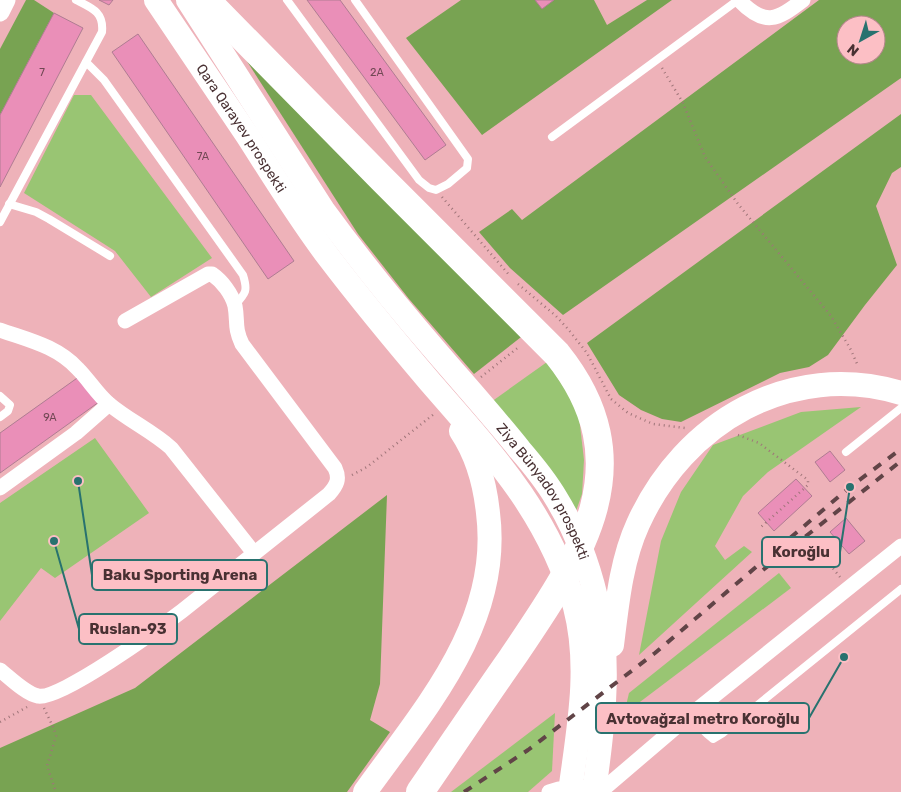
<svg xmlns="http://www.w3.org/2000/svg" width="901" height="792" font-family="Rubik,sans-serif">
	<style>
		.green { fill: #99c573 }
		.forest { fill: #78a352; fill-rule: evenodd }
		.building { fill: #ea8fb8; stroke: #af7c92 }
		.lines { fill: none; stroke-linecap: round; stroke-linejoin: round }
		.path { stroke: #9f7579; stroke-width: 2.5; stroke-dasharray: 1 4; stroke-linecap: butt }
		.service { stroke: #fff; stroke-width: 8 }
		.minor { stroke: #fff; stroke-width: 15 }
		.tertiary { stroke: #fff; stroke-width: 19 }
		.primary { stroke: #fff; stroke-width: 24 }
		.motorway { stroke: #fff; stroke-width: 28 }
		.rail { stroke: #614447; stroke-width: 4; stroke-dasharray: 9 9; stroke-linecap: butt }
		.labels { text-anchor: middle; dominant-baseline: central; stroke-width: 4; stroke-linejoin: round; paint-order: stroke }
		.number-label { font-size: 11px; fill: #714854 }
		.street-label { font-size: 14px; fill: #493133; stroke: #fcbfc5 }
		.leader { fill: none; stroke: #28726f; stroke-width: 2 }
		.callout-dot { fill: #28726f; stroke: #fcbfc5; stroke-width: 2 }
		.callout { fill: #fcbfc5; stroke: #28726f; stroke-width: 2 }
		.callout-label { font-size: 15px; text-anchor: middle; font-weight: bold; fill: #493133 }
	</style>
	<rect width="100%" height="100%" fill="#eeb2b9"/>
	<g class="green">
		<path d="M74,95H91L212,258L151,297L115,251L24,193Z"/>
		<path d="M547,362L578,408L584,460L582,494L575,514L491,402Z"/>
		<path d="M861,407L768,472L743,496L715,546L725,560L744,546L752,552L639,655L661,541L681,492L713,445L801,412Z"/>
		<path d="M95,438L149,513L55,578L41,568L0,621V503Z"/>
		<path d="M779,573L791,588L624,714L629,693Z"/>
		<path d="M555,713L552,771L528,792H451Z"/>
	</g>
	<g class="forest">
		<path d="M26,0H34L54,13L0,115V49Z"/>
		<path d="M461,0H594L607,25L647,0H672L482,135L406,38Z"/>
		<path d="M819,0H901V78L563,315L510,268L479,232L512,209L522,220ZM846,25H876V55H846Z"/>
		<path d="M241,52L525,334L474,374L409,299L358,234Z"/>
		<path d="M901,114V167L892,173L876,206L897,265L865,305L828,355L809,367L780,373L681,422L662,419L641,410L619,395L587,343Z"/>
		<path d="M387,495L380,684L370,720L390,732L347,792H0V748L135,688Z"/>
	</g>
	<g class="building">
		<path d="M99,0H113L109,5Z"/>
		<path d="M307,0H340L446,145L425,160Z"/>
		<path d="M535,0H554L542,9Z"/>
		<path d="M54,13L83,28L0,187V115Z"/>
		<path d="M138,34L294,261L268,279L112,52Z"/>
		<path d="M80,376L99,402L0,473V433Z"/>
		<path d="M830,451L845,470L830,482L815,462Z"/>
		<path d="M796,479L812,496L774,531L758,513Z"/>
		<path d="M846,518L865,541L849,554L830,532Z"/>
	</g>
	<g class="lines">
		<g class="path">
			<path d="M662,68L683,103L705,157L738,204L831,316L851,350L858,366"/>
			<path d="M442,197L510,276"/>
			<path d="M518,284L556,316L568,329L587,353L611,399L628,413L653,424L685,428"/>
			<path d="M481,377L520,346"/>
			<path d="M738,435L759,443L808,480V485L761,527"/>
			<path d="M352,475L367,467L434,414"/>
			<path d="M795,567L816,548L840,577"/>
			<path d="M44,708L54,729L56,736L47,766L56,792"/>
			<path d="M0,722L27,707"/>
		</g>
		<g class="service">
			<path d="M287,0L419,180L429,188L436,190L448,184L467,168L468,159L355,0"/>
			<path d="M86,62L104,80L243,275C248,291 246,293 235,305"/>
			<path d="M552,137L738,0"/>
			<path d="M9,204L36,212L49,219L110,256"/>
			<path d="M0,222L102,32C104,12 92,8 76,0"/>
			<path d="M0,396L10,405L8,411L0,417"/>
			<path d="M846,452L901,408"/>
			<path d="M689,716L707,734L713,739L723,733L901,589"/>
		</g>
		<g class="minor">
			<path d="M739,0C765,27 777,20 803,0"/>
			<path d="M0,330C28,340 57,346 78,369C89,380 97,394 109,404C128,420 152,431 171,448L254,553"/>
			<path d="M0,488L76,433L109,404"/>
			<path d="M0,670C9,677 26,694 38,696C59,701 161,627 182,611L329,494C337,485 340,479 335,468L242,344C234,327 238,322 235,306C232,294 222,281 212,274H208L125,321"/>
			<path d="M549,792L559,789L607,786L689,716L901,546"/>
		</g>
		<path class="tertiary" d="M0,12L6,0"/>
		<g class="primary">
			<path id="s1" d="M156,0C186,45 217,90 247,135C274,177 300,220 330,259C362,301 396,342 430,382C491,452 550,515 575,607C591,668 578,731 570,792"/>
			<path id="s2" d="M188,0L323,210C358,258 395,304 434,349C463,383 492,415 520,450C533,465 546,481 556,498C577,532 591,572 599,611C611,670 602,733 594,792"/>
			<path d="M612,645C617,605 621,561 638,524C684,422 790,360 901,393"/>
			<path d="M365,792C425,708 502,623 488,513C485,484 477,455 461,431"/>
		</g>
		<path class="motorway" d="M206,0L382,179L557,354C646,465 579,559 512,658C481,702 451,747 420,792"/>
		<g class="rail">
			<path d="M763,570L901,461"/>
			<path d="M464,792L528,750L655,653L850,487L901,449"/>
		</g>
	</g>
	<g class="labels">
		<g class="number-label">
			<text x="42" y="72">7</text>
			<text x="377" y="72">2A</text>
			<text x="203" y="156">7A</text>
			<text x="50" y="417">9A</text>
		</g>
		<g class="street-label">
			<text stroke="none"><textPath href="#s1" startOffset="154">Qara Qarayev prospekti</textPath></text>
			<text stroke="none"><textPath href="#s2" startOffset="608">Ziya Bünyadov prospekti</textPath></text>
		</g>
	</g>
	<path class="leader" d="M850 487L840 552M78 481L92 575M54 541L79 629M844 657L809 718"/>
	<g class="callout-dot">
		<circle cx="850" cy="487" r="5"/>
		<circle cx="78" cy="481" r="5"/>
		<circle cx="54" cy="541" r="5"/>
		<circle cx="844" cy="657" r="5"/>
	</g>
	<g class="callout">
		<rect x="762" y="537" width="78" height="30" rx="5"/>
		<rect x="92" y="560" width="175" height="30" rx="5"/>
		<rect x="79" y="614" width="98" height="30" rx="5"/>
		<rect x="596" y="703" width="213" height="30" rx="5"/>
	</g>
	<g class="callout-label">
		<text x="801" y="557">Koroğlu</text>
		<text x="180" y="580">Baku Sporting Arena</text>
		<text x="128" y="634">Ruslan-93</text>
		<text x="703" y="724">Avtovağzal metro Koroğlu</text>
	</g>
	<g transform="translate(861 40) rotate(219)"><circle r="24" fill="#fcbfc5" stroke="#b4868b"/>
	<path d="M0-4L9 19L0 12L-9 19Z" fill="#28726f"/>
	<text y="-8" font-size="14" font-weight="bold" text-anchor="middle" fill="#493133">N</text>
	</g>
</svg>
